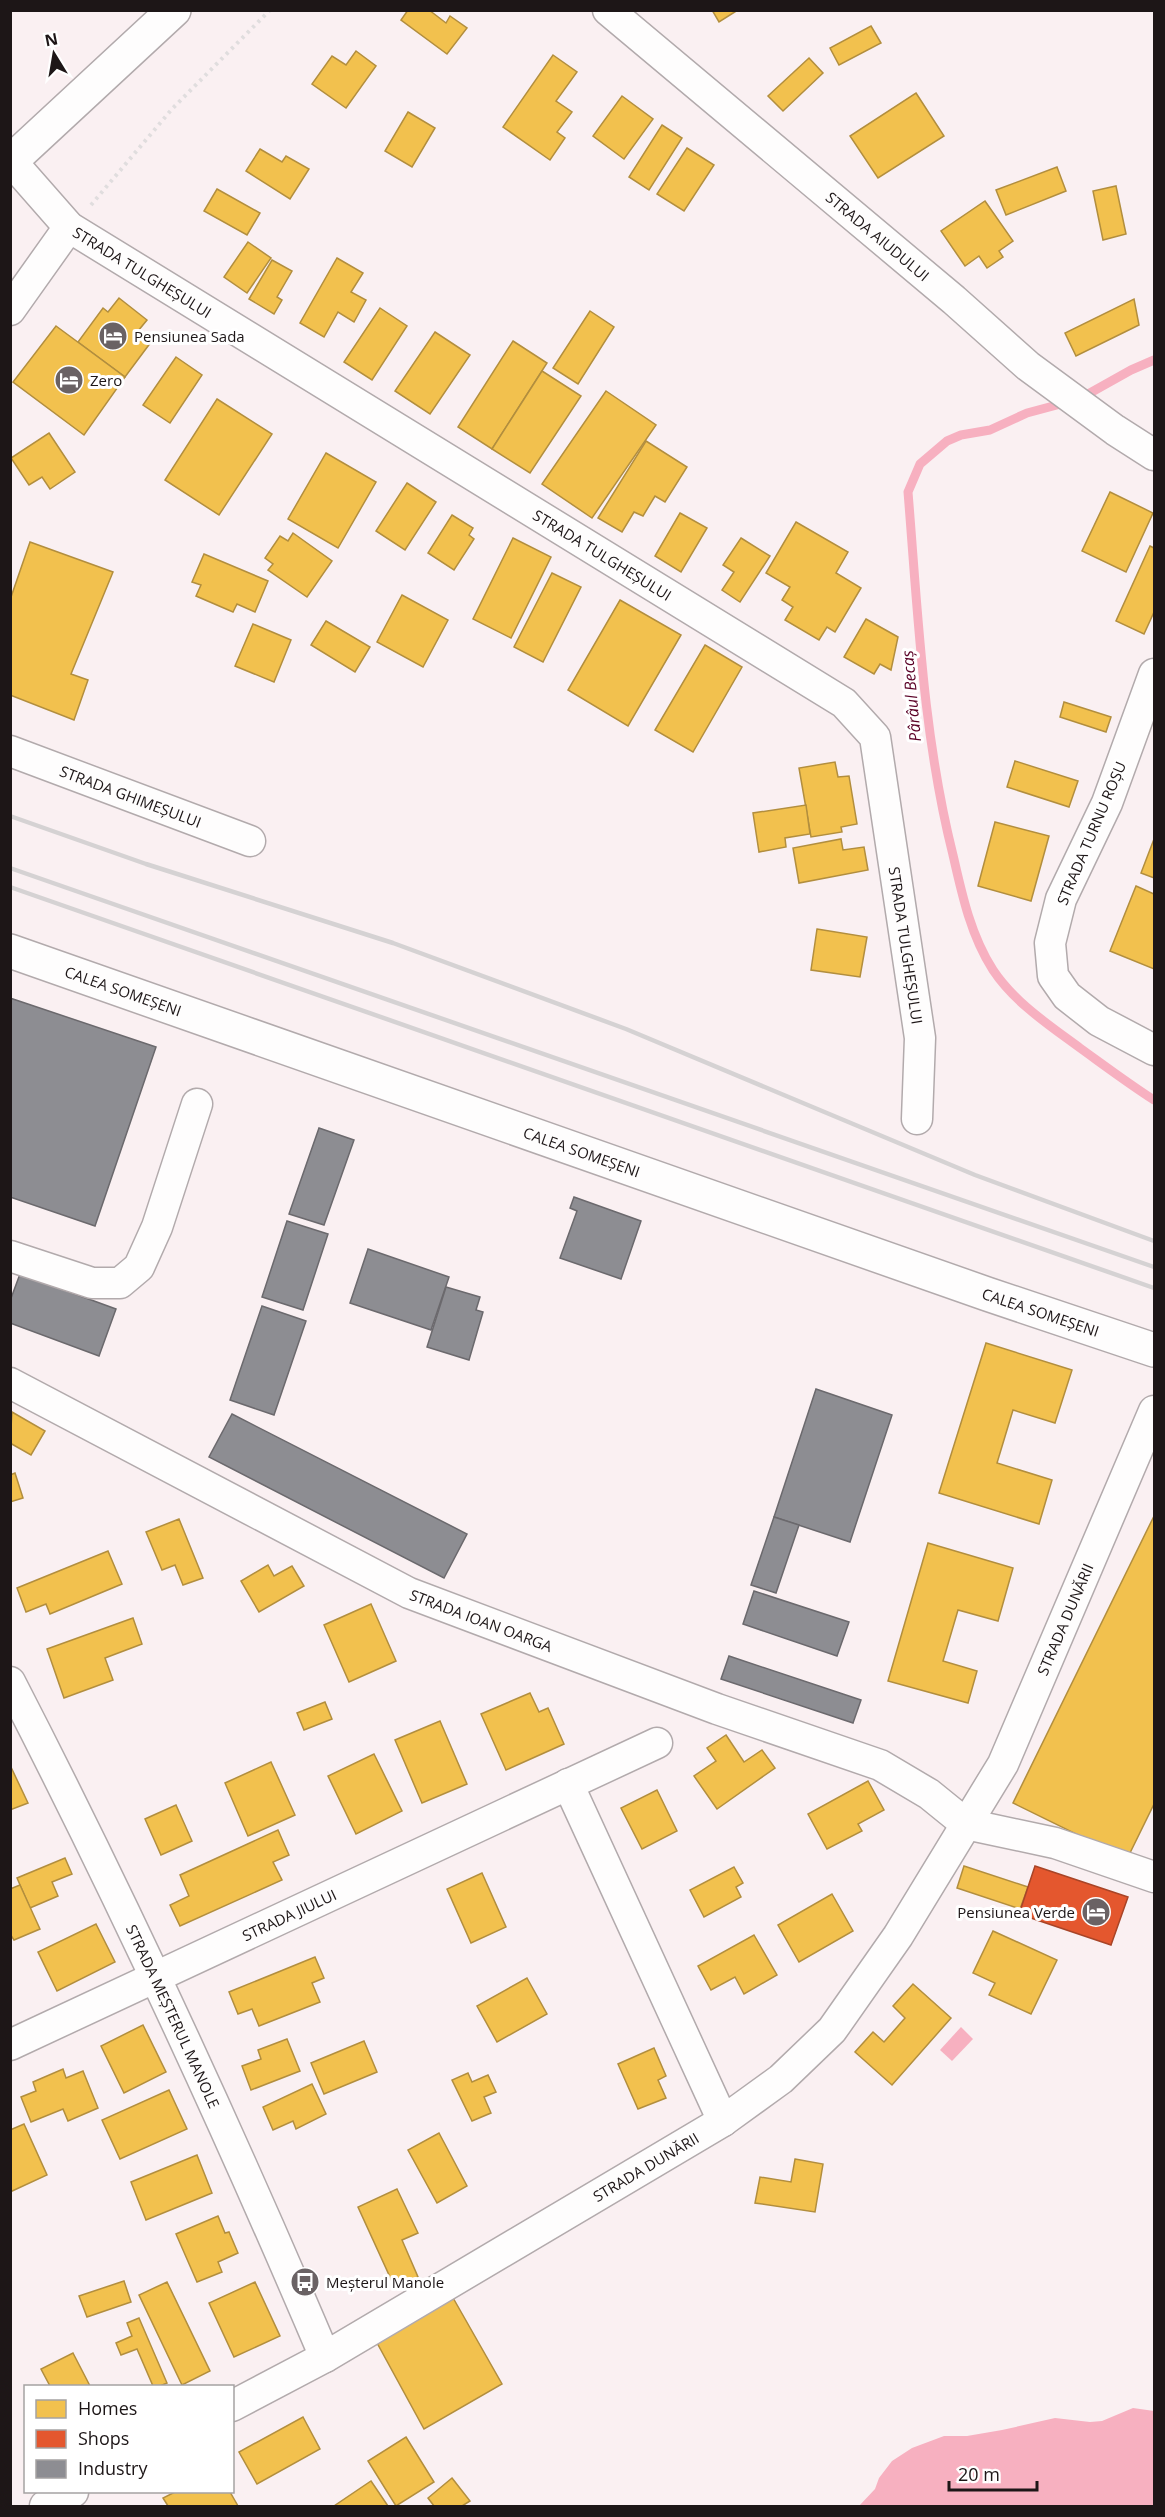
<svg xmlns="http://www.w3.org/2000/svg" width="1165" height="2517" font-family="'Open Sans',sans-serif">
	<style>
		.water { fill: #f7b0c0 }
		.homes { fill: #f2c14e; stroke: #b28e3e; stroke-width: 1.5 }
		.shops { fill: #e4572e; stroke: #a84427; stroke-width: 1.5 }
		.industry { fill: #8d8d92; stroke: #6b696d; stroke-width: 1.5 }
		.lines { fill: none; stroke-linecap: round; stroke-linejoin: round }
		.stream { stroke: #f7b0c0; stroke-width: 9 }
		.minor-casing { stroke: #b2aaac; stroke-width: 33 }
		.major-casing { stroke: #b2aaac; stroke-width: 36 }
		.path { stroke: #e0ddde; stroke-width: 4; stroke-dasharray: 3 4.5; stroke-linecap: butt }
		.minor { stroke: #fefdfd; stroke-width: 30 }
		.major { stroke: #fefdfd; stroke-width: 33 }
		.rail { stroke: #d5d2d3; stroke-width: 4.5 }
		.labels { text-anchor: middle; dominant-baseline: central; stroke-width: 6; stroke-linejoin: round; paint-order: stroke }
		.street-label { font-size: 15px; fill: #1d1617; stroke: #fff }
		.poi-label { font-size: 15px; fill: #1d1617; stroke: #fff; text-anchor: start }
		.water-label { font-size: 16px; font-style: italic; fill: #5a0126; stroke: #fff }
	</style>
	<rect width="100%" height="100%" fill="#faf0f2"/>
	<g class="water">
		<path d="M961,2027L973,2039L952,2061L940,2050Z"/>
		<path d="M1133,2408L1154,2411V2506H859L875,2489L879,2478L892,2461L912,2448L944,2436H967L1002,2430L1055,2418L1090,2422L1102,2421Z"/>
	</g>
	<g class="homes">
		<path d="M408,10H429L446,23L450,16L467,28L447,54L401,20Z"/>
		<path d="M712,10H738L719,22Z"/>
		<path d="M871,26L881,43L839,65L830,48Z"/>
		<path d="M356,51L376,66L346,108L312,84L332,56L346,65Z"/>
		<path d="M553,55L577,72L556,101L572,112L557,132L565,138L550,160L503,127Z"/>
		<path d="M809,58L823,73L783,111L768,96Z"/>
		<path d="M916,93L944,136L878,178L850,136Z"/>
		<path d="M622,96L653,119L624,159L593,136Z"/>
		<path d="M408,112L435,128L412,167L385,151Z"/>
		<path d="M662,125L682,138L649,190L629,177Z"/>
		<path d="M687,148L714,165L684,211L657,194Z"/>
		<path d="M260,149L282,162L286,156L309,169L290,199L246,171Z"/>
		<path d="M1057,167L1066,191L1006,215L996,190Z"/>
		<path d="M1116,186L1126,234L1103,240L1093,191Z"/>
		<path d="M217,189L260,213L247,235L204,211Z"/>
		<path d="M985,201L1013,241L999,251L1003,257L987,268L979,256L965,266L941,231Z"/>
		<path d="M248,242L271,258L247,293L224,277Z"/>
		<path d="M337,258L363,273L351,292L366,300L354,322L338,312L324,337L300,323Z"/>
		<path d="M272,260L292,271L277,297L282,300L274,314L249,299Z"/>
		<path d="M119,298L147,320L138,331L151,342L125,377L78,342L103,308L108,312Z"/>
		<path d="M1134,299L1139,325L1076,356L1065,333Z"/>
		<path d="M380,308L407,326L372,380L344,362Z"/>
		<path d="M590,311L614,327L578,384L553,368Z"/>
		<path d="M56,326L125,377L84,435L13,382Z"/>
		<path d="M435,332L470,355L430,414L395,391Z"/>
		<path d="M513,341L547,363L492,449L458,427Z"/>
		<path d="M176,357L202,375L170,423L143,405Z"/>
		<path d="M542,371L581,396L530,473L492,449Z"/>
		<path d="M606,391L656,425L592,518L542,484Z"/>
		<path d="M217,399L272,434L219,515L165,480Z"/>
		<path d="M49,433L75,472L50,489L42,477L29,485L11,458Z"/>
		<path d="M646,441L687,467L665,502L655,496L643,516L634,512L622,532L598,518Z"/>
		<path d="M326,453L376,482L338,548L288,519Z"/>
		<path d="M407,483L436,502L405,550L376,531Z"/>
		<path d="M1110,492L1153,513L1126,572L1082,551Z"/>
		<path d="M680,513L707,528L681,572L655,556Z"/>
		<path d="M452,515L473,528L469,535L474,539L454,570L428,553Z"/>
		<path d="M796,522L848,552L836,573L861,588L835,632L827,627L819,640L785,620L793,607L782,600L790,587L766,573Z"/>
		<path d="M293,533L332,561L307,597L268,570L273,564L265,558L280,536L288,541Z"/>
		<path d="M513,538L551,557L511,638L473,619Z"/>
		<path d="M741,538L770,556L740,602L722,590L734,572L723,565Z"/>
		<path d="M30,542L113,572L71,674L88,680L74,720L10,695V600Z"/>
		<path d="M1150,546L1154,548V612L1144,634L1116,621Z"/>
		<path d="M204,554L268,581L255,612L237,604L233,612L196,596L201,585L192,582Z"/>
		<path d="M552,573L581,587L543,662L514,647Z"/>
		<path d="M402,595L448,620L423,667L377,642Z"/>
		<path d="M620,600L681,635L628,726L568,690Z"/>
		<path d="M866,619L898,637L891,670L880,664L874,674L844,657Z"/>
		<path d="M326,621L370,647L355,672L311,645Z"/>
		<path d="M253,624L291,640L274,682L235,666Z"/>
		<path d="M705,645L742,667L693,752L655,730Z"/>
		<path d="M1064,702L1111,717L1106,732L1060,717Z"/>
		<path d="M1015,761L1078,781L1069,807L1007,787Z"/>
		<path d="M835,762L838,777L849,776L857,824L841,827L842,832L811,837L799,768Z"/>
		<path d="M806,805L810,834L785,838L786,847L759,852L753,813Z"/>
		<path d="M995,822L1049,836L1031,901L978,886Z"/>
		<path d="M841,839L843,850L864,847L868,870L799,883L793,848Z"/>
		<path d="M1154,839V878L1141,873Z"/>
		<path d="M1136,886L1154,894V969L1110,951Z"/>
		<path d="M817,929L867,937L860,977L811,970Z"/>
		<path d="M986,1343L1072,1370L1055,1423L1013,1410L997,1463L1052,1480L1039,1524L939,1493Z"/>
		<path d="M12,1412L45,1431L31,1455L10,1443Z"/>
		<path d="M15,1473L23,1498L10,1502V1475Z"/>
		<path d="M1154,1516V1804L1127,1859L1013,1803Z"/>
		<path d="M179,1519L203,1578L183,1585L175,1565L162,1570L146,1532Z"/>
		<path d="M928,1543L1013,1568L998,1621L958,1610L943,1661L977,1671L968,1703L888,1681Z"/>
		<path d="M108,1551L122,1584L50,1614L46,1604L26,1612L17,1588Z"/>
		<path d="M268,1565L274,1576L292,1566L304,1586L259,1612L241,1581Z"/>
		<path d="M371,1604L396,1661L349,1682L324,1625Z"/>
		<path d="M133,1618L142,1644L105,1658L113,1680L64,1698L47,1649Z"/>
		<path d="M530,1693L539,1712L548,1708L564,1744L506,1770L481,1714Z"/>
		<path d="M325,1702L332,1719L304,1730L297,1713Z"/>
		<path d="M440,1721L467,1784L422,1803L395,1740Z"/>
		<path d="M726,1735L744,1762L762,1750L775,1768L717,1809L694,1776L716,1761L707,1748Z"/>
		<path d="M374,1754L402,1811L356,1834L328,1776Z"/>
		<path d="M271,1762L295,1815L248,1836L225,1783Z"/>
		<path d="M10,1765L28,1803L10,1810Z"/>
		<path d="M868,1781L884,1810L858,1824L862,1831L827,1849L808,1814Z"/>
		<path d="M657,1790L677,1831L642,1849L621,1808Z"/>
		<path d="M176,1805L192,1841L161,1855L145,1819Z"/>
		<path d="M278,1830L289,1855L273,1862L282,1880L180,1926L170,1905L189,1896L180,1875Z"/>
		<path d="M65,1858L72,1874L52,1882L58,1896L30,1908L17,1878Z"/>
		<path d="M964,1866L1028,1887L1020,1909L957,1888Z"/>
		<path d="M734,1867L743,1883L736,1887L741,1897L704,1917L690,1890Z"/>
		<path d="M482,1873L506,1927L471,1943L447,1889Z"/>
		<path d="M20,1885L40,1929L14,1940L10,1934V1889Z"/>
		<path d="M832,1894L853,1931L799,1962L778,1925Z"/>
		<path d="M96,1924L115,1962L57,1991L38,1952Z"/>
		<path d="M993,1931L1057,1960L1031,2014L989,1995L995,1983L973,1973Z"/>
		<path d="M754,1935L777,1975L744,1994L735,1977L711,1990L698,1966Z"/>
		<path d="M315,1957L324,1978L312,1983L320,2002L259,2026L252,2009L238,2014L229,1992Z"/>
		<path d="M527,1978L547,2014L497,2042L477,2006Z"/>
		<path d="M913,1984L951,2018L892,2085L855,2052L873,2032L884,2042L905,2018L893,2006Z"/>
		<path d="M143,2025L166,2072L124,2093L101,2046Z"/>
		<path d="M287,2039L300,2071L251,2090L242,2066L261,2059L258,2050Z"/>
		<path d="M364,2041L377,2072L324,2094L311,2063Z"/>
		<path d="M654,2048L666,2076L658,2080L666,2098L638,2109L618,2064Z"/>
		<path d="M63,2069L66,2078L83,2071L98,2108L68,2121L63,2109L31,2122L21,2097L36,2091L33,2082Z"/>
		<path d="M468,2073L472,2082L488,2075L496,2092L484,2097L491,2113L472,2121L452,2080Z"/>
		<path d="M312,2084L326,2114L296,2129L293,2121L273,2130L263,2107Z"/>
		<path d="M169,2090L187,2129L120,2159L102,2120Z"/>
		<path d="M24,2124L47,2175L10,2192V2130Z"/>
		<path d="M439,2133L467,2186L437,2203L408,2150Z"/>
		<path d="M197,2155L212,2193L146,2220L131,2182Z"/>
		<path d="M795,2159L823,2164L815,2212L755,2203L760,2177L791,2182Z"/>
		<path d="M397,2189L418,2233L402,2240L418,2277L395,2288L358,2207Z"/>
		<path d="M218,2216L225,2233L229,2232L238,2253L218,2262L222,2272L197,2282L176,2234Z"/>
		<path d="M124,2281L131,2302L87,2317L79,2296Z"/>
		<path d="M167,2282L210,2371L182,2385L139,2295Z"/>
		<path d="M255,2282L280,2336L234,2357L209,2303Z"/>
		<path d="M452,2296L502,2384L424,2429L376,2341Z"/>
		<path d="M139,2318L167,2383L160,2386H153L137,2349L121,2355L116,2343L132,2336L127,2323Z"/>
		<path d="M73,2353L90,2386H50L41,2369Z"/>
		<path d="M303,2417L320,2449L257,2484L239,2452Z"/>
		<path d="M406,2437L434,2482L396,2506L368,2461Z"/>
		<path d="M452,2478L470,2501L462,2506H434L428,2498Z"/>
		<path d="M371,2481L388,2506H334Z"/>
		<path d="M175,2492H230L238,2506H168L163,2498Z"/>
	</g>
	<path class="shops" d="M1035,1866L1128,1897L1111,1945L1019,1914Z"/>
	<g class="industry">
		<path d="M10,998L156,1047L95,1226L10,1197Z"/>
		<path d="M319,1128L354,1140L324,1225L289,1214Z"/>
		<path d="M574,1197L641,1221L621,1279L560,1258L577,1211L570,1208Z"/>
		<path d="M287,1221L328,1234L303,1310L262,1297Z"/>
		<path d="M368,1249L449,1277L431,1330L350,1303Z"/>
		<path d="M20,1274L116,1309L99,1356L10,1323V1301Z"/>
		<path d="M446,1287L480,1297L476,1310L483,1312L469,1360L427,1347Z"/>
		<path d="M262,1306L306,1321L274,1415L230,1400Z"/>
		<path d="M816,1389L892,1415L850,1542L774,1517Z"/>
		<path d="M232,1414L467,1534L444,1578L209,1457Z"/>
		<path d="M774,1517L799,1525L776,1593L751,1585Z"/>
		<path d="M754,1591L849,1622L837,1656L743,1624Z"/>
		<path d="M729,1656L861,1700L853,1723L721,1679Z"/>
	</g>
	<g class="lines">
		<g class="stream">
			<path d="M1081,398L1131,370L1154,360"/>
			<path d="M1068,402L1027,413L990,430L961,435L947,441L920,464L908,492C918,614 923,736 953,855C962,895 971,936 993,970C1015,1003 1049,1025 1080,1048C1105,1066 1129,1084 1154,1100"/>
		</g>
		<g class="minor-casing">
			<g id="minor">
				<path id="s1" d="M608,10L954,300L1028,366L1115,430L1154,455"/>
				<path id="s2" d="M11,161L69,227L844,703L875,737L920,1038L917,1119"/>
				<path d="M10,310L69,227"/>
				<path d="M1154,674L1107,803L1061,899L1050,943L1053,976L1067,996L1099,1021L1154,1050"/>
				<path id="s3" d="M10,751L250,841"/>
				<path d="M10,1256L92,1283H120L139,1267L157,1227L197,1104"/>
				<path id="s4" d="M10,1383L409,1593L717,1709L880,1765L929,1794L966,1824L1055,1843L1154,1877"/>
				<path id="s5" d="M10,1682C124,1903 228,2129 325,2357"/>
				<path d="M568,1784L723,2121"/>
				<path id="s6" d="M10,2045L657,1743"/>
				<path id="s7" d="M232,2406L325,2357L723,2121L781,2079L832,2030L898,1936L1003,1764L1154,1411"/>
				<path d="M45,2506L73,2492"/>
			</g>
		</g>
		<g class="major-casing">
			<g id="major">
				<path d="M10,162L174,10"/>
				<path id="s8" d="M10,951L987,1294L1154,1350"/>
			</g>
		</g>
		<path class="path" d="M91,205L172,109L270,10"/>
		<use href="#minor" class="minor"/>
		<use href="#major" class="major"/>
		<g class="rail">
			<path d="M10,816L146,864L393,943L626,1029L975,1175L1154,1241"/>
			<path d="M10,868L1154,1267"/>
			<path d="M10,887L1154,1288"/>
		</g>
	</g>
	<defs>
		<g id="hotel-disc" transform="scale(1.5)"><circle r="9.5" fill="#6a6264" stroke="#fff"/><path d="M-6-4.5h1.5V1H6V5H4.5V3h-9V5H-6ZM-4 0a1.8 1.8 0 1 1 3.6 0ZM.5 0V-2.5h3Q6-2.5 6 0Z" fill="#fff"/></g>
		<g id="bus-disc" transform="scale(1.5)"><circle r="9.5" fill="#6a6264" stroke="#fff"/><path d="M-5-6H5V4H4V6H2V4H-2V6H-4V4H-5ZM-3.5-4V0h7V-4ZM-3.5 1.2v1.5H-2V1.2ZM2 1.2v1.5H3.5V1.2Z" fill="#fff"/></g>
	</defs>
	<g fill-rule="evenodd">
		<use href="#hotel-disc" x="113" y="336"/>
		<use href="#hotel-disc" x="69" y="380"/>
		<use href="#hotel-disc" x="1096" y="1912"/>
		<use href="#bus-disc" x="305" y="2282"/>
	</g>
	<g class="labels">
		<g class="street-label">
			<text stroke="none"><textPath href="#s1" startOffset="352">STRADA AIUDULUI</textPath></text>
			<text stroke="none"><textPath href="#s2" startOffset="174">STRADA TULGHEȘULUI</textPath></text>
			<text stroke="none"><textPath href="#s2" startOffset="714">STRADA TULGHEȘULUI</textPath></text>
			<text stroke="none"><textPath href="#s3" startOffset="129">STRADA GHIMEȘULUI</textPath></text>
			<text transform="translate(1091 833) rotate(-67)">STRADA TURNU ROȘU</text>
			<text stroke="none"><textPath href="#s2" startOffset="1254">STRADA TULGHEȘULUI</textPath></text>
			<text stroke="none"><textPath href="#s8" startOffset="120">CALEA SOMEȘENI</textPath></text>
			<text stroke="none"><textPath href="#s8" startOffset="606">CALEA SOMEȘENI</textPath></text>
			<text stroke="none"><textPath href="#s8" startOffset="1092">CALEA SOMEȘENI</textPath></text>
			<text stroke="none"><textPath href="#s4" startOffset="528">STRADA IOAN OARGA</textPath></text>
			<text stroke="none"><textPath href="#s7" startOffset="1184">STRADA DUNĂRII</textPath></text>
			<text stroke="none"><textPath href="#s6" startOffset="308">STRADA JIULUI</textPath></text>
			<text stroke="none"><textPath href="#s5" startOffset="372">STRADA MEȘTERUL MANOLE</textPath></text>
			<text stroke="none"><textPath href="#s7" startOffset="478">STRADA DUNĂRII</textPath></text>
		</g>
		<g class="poi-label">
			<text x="134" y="336">Pensiunea Sada</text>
			<text x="90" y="380">Zero</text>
			<text x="1075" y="1912" text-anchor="end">Pensiunea Verde</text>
			<text x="326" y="2282">Meșterul Manole</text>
		</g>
		<g class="water-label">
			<text transform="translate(911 696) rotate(-95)">Pârâul Becaș</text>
		</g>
	</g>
	<rect width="1165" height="2517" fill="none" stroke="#1d1617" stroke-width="24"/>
	<rect x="24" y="2385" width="210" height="108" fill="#ffffff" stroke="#a5a2a2" stroke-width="1.5"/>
	<rect x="36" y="2400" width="30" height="18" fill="#f2c14e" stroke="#a5a2a2" stroke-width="1.5"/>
	<text x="78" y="2415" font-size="18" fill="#1d1617">Homes</text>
	<rect x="36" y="2430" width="30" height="18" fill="#e4572e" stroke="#a5a2a2" stroke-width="1.5"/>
	<text x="78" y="2445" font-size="18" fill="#1d1617">Shops</text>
	<rect x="36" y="2460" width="30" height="18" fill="#8d8d92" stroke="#a5a2a2" stroke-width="1.5"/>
	<text x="78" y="2475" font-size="18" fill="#1d1617">Industry</text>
	<g transform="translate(54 54) rotate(349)" stroke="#ffffff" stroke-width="4.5" paint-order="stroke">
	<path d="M0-4.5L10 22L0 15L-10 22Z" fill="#1d1617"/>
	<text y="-9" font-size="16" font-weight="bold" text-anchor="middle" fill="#1d1617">N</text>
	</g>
	<path d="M949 2481v9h88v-9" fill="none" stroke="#1d1617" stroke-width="3"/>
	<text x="958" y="2481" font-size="18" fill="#1d1617" stroke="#ffffff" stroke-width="4.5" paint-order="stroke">20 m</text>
</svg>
